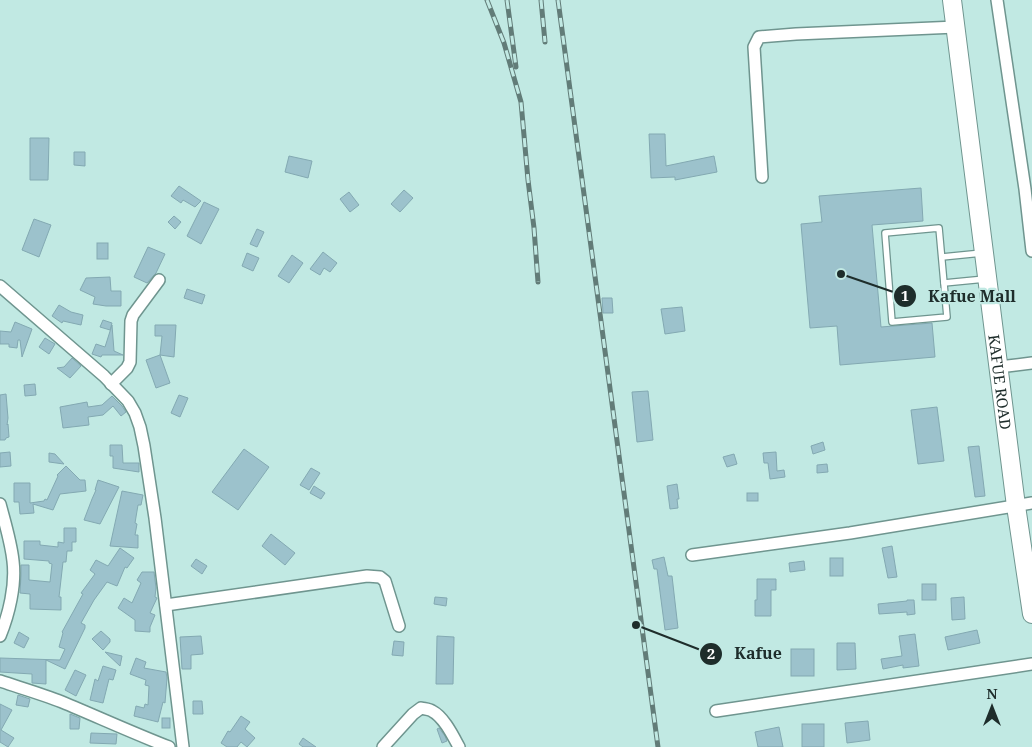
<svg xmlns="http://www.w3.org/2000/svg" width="1032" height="747" font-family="'Noto Serif',serif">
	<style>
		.building { fill: #9cc2cc; stroke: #83a9b2 }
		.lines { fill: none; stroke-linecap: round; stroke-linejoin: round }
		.service-casing { stroke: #6f958f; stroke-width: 8 }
		.minor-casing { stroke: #6f958f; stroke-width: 14 }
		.trunk-casing { stroke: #6f958f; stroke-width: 20 }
		.service { stroke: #fff; stroke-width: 5.5 }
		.minor { stroke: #fff; stroke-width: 11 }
		.trunk { stroke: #fff; stroke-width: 18 }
		.rail-casing { stroke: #627c78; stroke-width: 5 }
		.rail { stroke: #c1e9e3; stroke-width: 3; stroke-dasharray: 9; stroke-linecap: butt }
		.labels { text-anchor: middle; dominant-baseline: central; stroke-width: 4.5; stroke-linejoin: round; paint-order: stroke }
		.street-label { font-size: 15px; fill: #1e2d2b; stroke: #c1e9e3 }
		.leader { fill: none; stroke: #1e2d2b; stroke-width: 2 }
		.callout-dot { fill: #1e2d2b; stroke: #c1e9e3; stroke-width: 2 }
		.mark-label { font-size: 15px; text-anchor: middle; font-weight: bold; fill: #fff }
		.callout-label { font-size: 16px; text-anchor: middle; font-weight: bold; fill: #1e2d2b; stroke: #c1e9e3; stroke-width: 4.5; stroke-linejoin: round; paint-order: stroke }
	</style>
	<rect width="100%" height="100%" fill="#c1e9e3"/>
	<g class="building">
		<path d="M649,134H665L666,166L714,156L717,172L675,180V177L651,178Z"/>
		<path d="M30,138H49L48,180H30Z"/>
		<path d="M74,152H85V166L74,165Z"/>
		<path d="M289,156L312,161L308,178L285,172Z"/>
		<path d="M179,186L201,201L195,207L183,200L181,203L171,196Z"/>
		<path d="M921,188L923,221L872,225L881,327L932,323L935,357L840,365L837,326L810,328L801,224L822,222L819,196Z"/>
		<path d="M404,190L413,198L400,212L391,204Z"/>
		<path d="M349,192L359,205L350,212L340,199Z"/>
		<path d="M204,202L219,209L201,244L187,236Z"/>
		<path d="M174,216L181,222L175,229L168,222Z"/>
		<path d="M34,219L51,225L39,257L22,250Z"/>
		<path d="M257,229L264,232L257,247L250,244Z"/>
		<rect x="97" y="243" width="11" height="16"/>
		<path d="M148,247L165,254L156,273L147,283L134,277Z"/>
		<path d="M323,252L337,263L330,272L324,268L320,275L310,269Z"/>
		<path d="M247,253L259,258L253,271L242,266Z"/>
		<path d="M292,255L303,263L289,283L278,276Z"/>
		<path d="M110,277L111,291H121V306H106L93,304L95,297L80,290L86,278Z"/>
		<path d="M187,289L205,295L202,304L184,298Z"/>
		<path d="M602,298H612L613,313H603Z"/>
		<path d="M59,305L71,312L83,315L81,325L63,321L62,323L52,316Z"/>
		<path d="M682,307L685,331L665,334L661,309Z"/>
		<path d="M103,320L112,323L110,330L100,327Z"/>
		<path d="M15,322L32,329L22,357L20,340H18L17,348L9,347V344H0V331L11,332Z"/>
		<path d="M112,325L114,351L123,355H102L101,357L92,354L96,344L105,347Z"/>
		<path d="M155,325H176L174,357L160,355L162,336H155Z"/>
		<path d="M45,338L55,344L49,354L39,347Z"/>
		<path d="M160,355L170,383L156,388L146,360Z"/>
		<path d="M72,358L81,366L70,378L57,368L64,367Z"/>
		<path d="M35,384L36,395L25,396L24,385Z"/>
		<path d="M648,391L653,440L637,442L632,392Z"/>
		<path d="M6,394L8,418L7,425L8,424L9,437L6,438L5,440H0V395Z"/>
		<path d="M179,395L188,398L180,417L171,413Z"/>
		<path d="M112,396L122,406L126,412L121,416L113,406L103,415L88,417L89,425L63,428L60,407L87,402L88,407L102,405Z"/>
		<path d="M937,407L944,461L918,464L911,410Z"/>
		<path d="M823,442L825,450L813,454L811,446Z"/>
		<path d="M110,445H122L123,463H139V472L113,468V456H110Z"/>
		<path d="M979,446L985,496L975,497L968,447Z"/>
		<path d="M244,449L269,467L238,510L212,492Z"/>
		<path d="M10,452L11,466L0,467V453Z"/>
		<path d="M776,452L777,471L784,470L785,477L770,479L768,463H764L763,453Z"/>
		<path d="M49,453L55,454L64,464L49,462Z"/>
		<path d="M734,454L737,464L727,467L723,457Z"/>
		<path d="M827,464L828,472L817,473V465Z"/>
		<path d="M66,466L80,480H85L86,491L60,494L53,510L33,504L34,513L20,514L19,502H14V483H30V503L44,501L45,499L47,500L58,476L57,475Z"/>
		<path d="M311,468L320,473L309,490L300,485Z"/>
		<path d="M98,480L119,487L100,524L84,520L92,499L96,490H95Z"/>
		<path d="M677,484L679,499H677L678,508L670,509L667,486Z"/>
		<path d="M314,486L325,493L321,499L310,493Z"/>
		<path d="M122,491L143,495L141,505H138L135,523L137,524L135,535H138V548L110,546Z"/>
		<rect x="747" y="493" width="11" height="8"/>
		<path d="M64,528H76V542H72V551H67L66,562H63L59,597H61V610L30,609V594L20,593L21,575V565H29V580L50,582L52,564L49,563V561L24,559V541H40V545L58,547V542L64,543Z"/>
		<path d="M271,534L295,553L285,565L262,546Z"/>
		<path d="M892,546L897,577L888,578L882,548Z"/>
		<path d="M120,548L134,558L127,568L125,567L117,586L107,582L94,600L81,623L85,625V628L65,669L46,660V684L32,683V674L0,672V658L60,660L65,649L59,647L63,633L62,632L83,594L81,593L95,574L90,570L96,560L108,566Z"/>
		<path d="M664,557L668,576H672L678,628L665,630L657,569H654L652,560Z"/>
		<rect x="830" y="558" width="13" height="18"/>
		<path d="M196,559L207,566L202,574L191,566Z"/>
		<path d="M804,561L805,570L790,572L789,563Z"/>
		<path d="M142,572H154L156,588L155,597L157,598L150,613L155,615L150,627V632L135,631V620L118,608L124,598L132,603L141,583L137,580Z"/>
		<path d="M757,579H776V590H771V616H755V600H757Z"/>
		<rect x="922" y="584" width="14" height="16"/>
		<path d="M435,597L447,598L446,606L434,604Z"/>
		<path d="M964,597L965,619L952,620L951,598Z"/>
		<path d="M907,600H914L915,614L907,615V612L879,614L878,604L907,601Z"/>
		<path d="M977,630L980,643L948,650L945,637Z"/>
		<path d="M101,631L110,639V642L103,650L92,639Z"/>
		<path d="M19,632L29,638L24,648L14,643Z"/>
		<path d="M915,634L919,666L903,668V665L883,669L881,659L902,656L899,636Z"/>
		<path d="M201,636L203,654L191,655V669H182L180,637Z"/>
		<path d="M437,636L454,637L453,684H436Z"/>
		<path d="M394,641L404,642L403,656L392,655Z"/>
		<path d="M837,643H855L856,669L837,670Z"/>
		<rect x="791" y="649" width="23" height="27"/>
		<path d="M105,652L122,656L120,666Z"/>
		<path d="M136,658L146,662L144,668L166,672L167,678L165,703L163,702L158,722L134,716L136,706L144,708L145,704L148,705L149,686L145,685L146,680L130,674Z"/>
		<path d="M103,666L116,670L113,680L109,679L103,703L90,700L95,679L98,681Z"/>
		<path d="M75,670L86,675L76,696L65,690Z"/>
		<path d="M18,695L30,699L28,707L16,705Z"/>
		<path d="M193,701H202L203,714H193Z"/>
		<path d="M0,704L12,710L1,730L14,738L8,747L0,742Z"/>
		<path d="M70,714L80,718L79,729H70Z"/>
		<path d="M241,716L250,722L245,729L255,738L247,747L241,742L237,747H227L221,743L228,731L230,732Z"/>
		<rect x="162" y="718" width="8" height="10"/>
		<path d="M868,721L870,740L847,743L845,723Z"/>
		<rect x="802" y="724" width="22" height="23"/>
		<path d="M779,727L783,747H758L755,732Z"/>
		<path d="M439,728L445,736L447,741L442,743L437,729Z"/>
		<path d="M91,733L117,734L116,744L90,743Z"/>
		<path d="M303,738L316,747H303L299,744Z"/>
	</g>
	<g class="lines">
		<g class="service-casing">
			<g id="service">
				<path d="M939,228L947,317L892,322L885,233Z"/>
				<path d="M942,257L982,253"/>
				<path d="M944,283L985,279"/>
			</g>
		</g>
		<g class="minor-casing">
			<g id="minor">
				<path d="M997,0L1025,189L1032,251"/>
				<path d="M762,177L754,47L759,37L796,34L956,27"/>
				<path d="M0,286L104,376L128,401L135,413L140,427L144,446L155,518L183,747"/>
				<path d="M999,367L1032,363"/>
				<path d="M111,384L127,368L130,362L131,321L133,315L159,280"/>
				<path d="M0,504C5,523 11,542 13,561C16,585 9,614 0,636"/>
				<path d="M692,555L850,533L1032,503"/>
				<path d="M166,605L367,576L380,577L385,581L399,626"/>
				<path d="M0,681C21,688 42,694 62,702C98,717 133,733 169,747"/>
				<path d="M716,711L1032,664"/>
				<path d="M383,747L413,714L421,708C425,709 429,709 432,711C444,717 453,736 459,747"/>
			</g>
		</g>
		<g class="trunk-casing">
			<g id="trunk">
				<path id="s1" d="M952,0L1016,506L1032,614"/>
			</g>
		</g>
		<use href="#service" class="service"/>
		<use href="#minor" class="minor"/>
		<use href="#trunk" class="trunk"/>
		<g class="rail-casing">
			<g id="rail">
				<path d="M487,0L504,43L521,102L528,180L534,228L538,282"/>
				<path d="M507,0L516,67"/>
				<path d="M541,0L545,42"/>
				<path d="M558,0L658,747"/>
			</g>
		</g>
		<use href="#rail" class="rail"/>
	</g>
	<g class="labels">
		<g class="street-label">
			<text stroke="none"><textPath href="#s1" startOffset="385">KAFUE ROAD</textPath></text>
		</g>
	</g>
	<path class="leader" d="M841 274L905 296M636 625L711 654"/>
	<g class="callout-dot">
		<circle cx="841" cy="274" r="5"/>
		<circle cx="636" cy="625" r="5"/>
		<circle cx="905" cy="296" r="12"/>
		<circle cx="711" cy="654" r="12"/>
	</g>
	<g class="mark-label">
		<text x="905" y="301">1</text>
		<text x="711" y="659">2</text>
	</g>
	<g class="callout-label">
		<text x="972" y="302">Kafue Mall</text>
		<text x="758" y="659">Kafue</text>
	</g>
	<g transform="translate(992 707)" stroke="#c1e9e3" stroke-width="4" paint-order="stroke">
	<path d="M0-4L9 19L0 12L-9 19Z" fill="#1e2d2b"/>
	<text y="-8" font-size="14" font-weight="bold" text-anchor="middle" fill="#1e2d2b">N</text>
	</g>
</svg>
